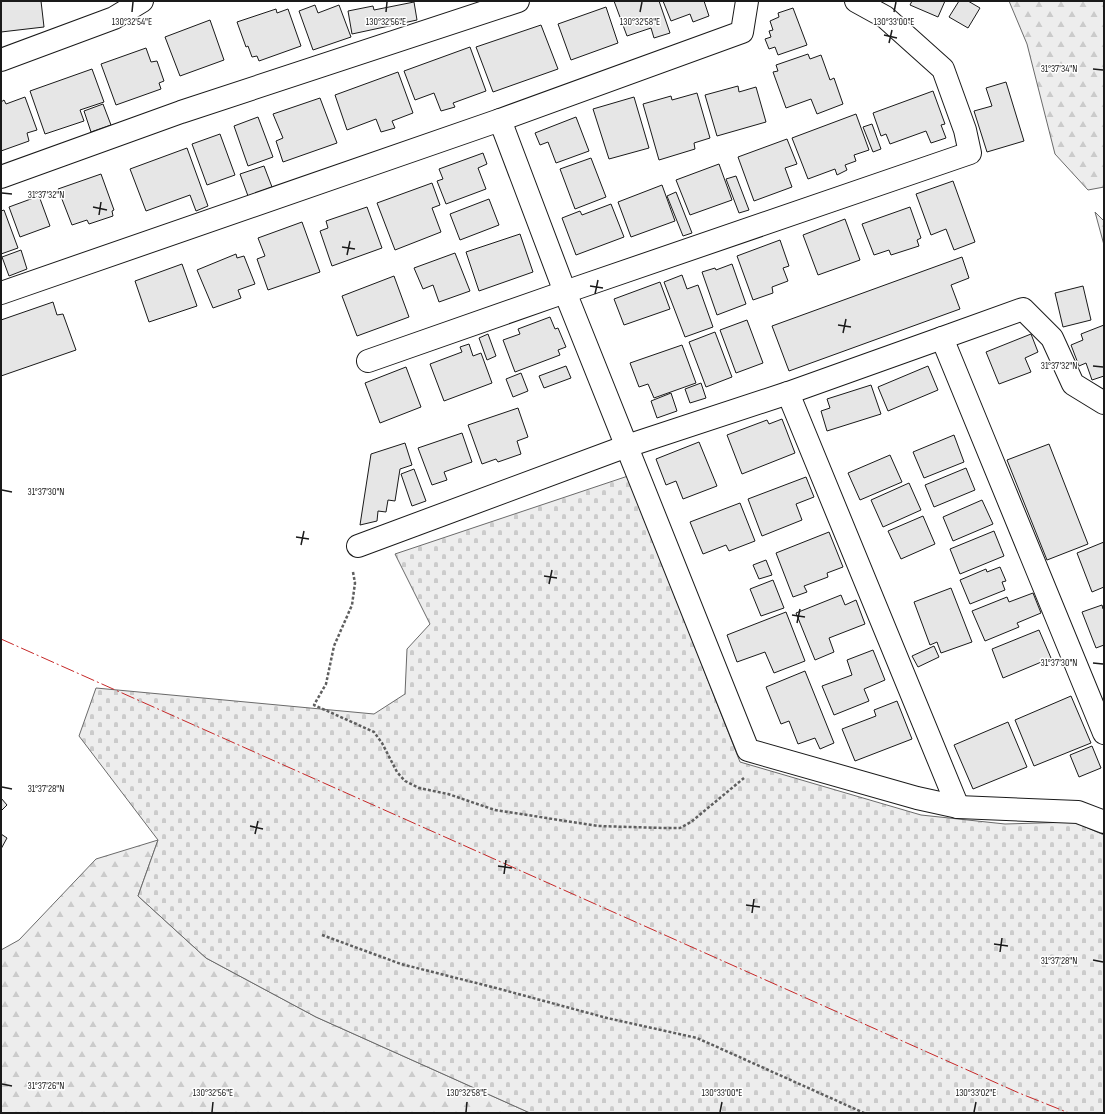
<svg xmlns="http://www.w3.org/2000/svg" width="1105" height="1114" font-family="'Sofia Sans Condensed',sans-serif">
	<style>
		.forest { fill: url(#forest-firs); stroke: #6a6a6a }
		.cemetery { fill: url(#cemetery-stones); stroke: #6a6a6a }
		.building { fill: #e6e6e6; stroke: #1a1a1a }
		.lines { fill: none; stroke-linecap: round; stroke-linejoin: round }
		.street-casing { stroke: #1a1a1a; stroke-width: 24 }
		.path { stroke: #5f5f5f; stroke-width: 2.5; stroke-dasharray: 3 2; stroke-linecap: butt }
		.street { stroke: #fff; stroke-width: 22 }
		.power { stroke: #c62828; stroke-width: 1; stroke-dasharray: 14 3 2 3; stroke-linecap: butt }
		.ticks { fill: none; stroke: #1a1a1a; stroke-width: 1.5 }
		.ticks-label { font-size: 10px; text-anchor: middle; fill: #1a1a1a; stroke: #fff; stroke-width: 3; stroke-linejoin: round; paint-order: stroke }
	</style>
	<defs>
		<pattern id="forest-firs" width="22" height="20" patternUnits="userSpaceOnUse"><rect width="22" height="20" fill="#ededed"/><path d="M5 1l3.5 6h-7zM16 11l3.5 6h-7z" fill="#cbcbcb"/></pattern>
		<pattern id="cemetery-stones" width="16" height="16" patternUnits="userSpaceOnUse"><rect width="16" height="16" fill="#ededed"/><path d="M2 7V4a2 2 0 0 1 4 0v3zM10 15v-3a2 2 0 0 1 4 0v3z" fill="#cbcbcb"/></pattern>
	</defs>
	<rect width="100%" height="100%" fill="#fff"/>
	<g class="forest">
		<path d="M1009,1H1104V187L1088,190L1055,154L1027,44Z"/>
		<path d="M1095,212L1104,221V245Z"/>
		<path d="M158,840L138,896L206,958L316,1017L530,1113H1V950L19,940L96,859Z"/>
	</g>
	<path class="cemetery" d="M628,476L740,762L921,815L1005,824L1074,822L1104,835V1113H530L316,1017L206,958L138,896L158,840L79,736L96,688L374,714L405,694L407,649L430,624L395,554Z"/>
	<g class="building">
		<path d="M1,1H41L44,27L1,32Z"/>
		<path d="M614,1H659L670,33L654,38L651,28L627,36Z"/>
		<path d="M663,1H704L709,16L693,22L690,14L671,21Z"/>
		<path d="M912,1H945L938,17L910,5Z"/>
		<path d="M959,1H968L980,8L968,28L949,17Z"/>
		<path d="M414,2L417,20L352,34L348,11L373,6L374,10Z"/>
		<path d="M315,5L318,13L339,5L351,37L313,50L299,11Z"/>
		<path d="M606,7L618,43L571,60L558,24Z"/>
		<path d="M793,8L807,45L778,55L775,47L769,49L765,39L771,37L769,31L773,30L770,21L779,17L778,13Z"/>
		<path d="M276,9L277,13L288,9L301,46L259,61L257,56L252,57L248,46L246,47L237,22Z"/>
		<path d="M210,20L224,60L180,76L165,37Z"/>
		<path d="M541,25L558,69L493,92L476,47Z"/>
		<path d="M470,47L486,91L453,103L455,107L441,111L434,93L415,100L404,71Z"/>
		<path d="M146,48L151,62L157,61L164,81L159,83L161,89L116,105L101,64Z"/>
		<path d="M808,54L810,59L821,55L830,80L834,78L843,104L817,114L811,99L786,108L773,72L778,71L776,65Z"/>
		<path d="M92,69L104,102L80,110L84,121L45,134L30,91Z"/>
		<path d="M398,72L413,113L392,121L395,128L381,132L376,119L347,130L335,95Z"/>
		<path d="M1006,82L1024,141L987,152L974,111L992,106L986,88Z"/>
		<path d="M738,86L739,92L756,87L766,122L717,136L705,95Z"/>
		<path d="M933,91L945,124L941,125L946,138L931,143L926,131L890,144L886,134L881,136L873,113Z"/>
		<path d="M697,93L710,138L694,143L695,149L659,160L643,104L671,96L672,100Z"/>
		<path d="M25,97L37,130L27,133L29,141L1,151V102L4,100L6,104Z"/>
		<path d="M634,97L649,148L609,159L593,109Z"/>
		<path d="M320,98L337,143L283,162L276,141L283,138L273,114Z"/>
		<path d="M103,104L111,125L91,132L84,111Z"/>
		<path d="M856,114L869,150L854,155L856,161L845,165L847,170L837,175L835,169L808,179L792,138Z"/>
		<path d="M258,117L273,157L248,166L234,126Z"/>
		<path d="M576,117L589,151L556,163L548,142L540,145L535,133Z"/>
		<path d="M872,124L881,149L873,152L863,127Z"/>
		<path d="M220,134L235,175L207,185L192,144Z"/>
		<path d="M787,139L797,164L785,168L792,187L754,201L738,157Z"/>
		<path d="M187,148L208,206L196,211L190,195L146,211L130,169Z"/>
		<path d="M483,153L487,164L478,168L486,189L446,204L437,181L443,179L439,169Z"/>
		<path d="M591,158L606,197L575,209L560,169Z"/>
		<path d="M719,164L732,200L690,215L676,180Z"/>
		<path d="M264,166L272,187L248,196L240,174Z"/>
		<path d="M101,174L114,210L112,211L113,216L89,224L87,220L72,225L58,189Z"/>
		<path d="M736,176L749,210L739,213L726,179Z"/>
		<path d="M953,181L975,242L954,250L946,229L931,235L916,194Z"/>
		<path d="M432,183L440,205L432,208L441,232L395,250L377,203Z"/>
		<path d="M662,185L675,221L631,237L618,202Z"/>
		<path d="M676,192L692,233L683,236L667,196Z"/>
		<path d="M39,196L50,226L20,237L9,207Z"/>
		<path d="M489,199L499,225L460,240L450,214Z"/>
		<path d="M611,204L624,237L576,255L562,218L580,211L582,215Z"/>
		<path d="M367,207L382,248L332,266L320,231L328,228L326,221Z"/>
		<path d="M910,207L921,238L917,240L919,246L891,255L889,250L874,255L862,224Z"/>
		<path d="M4,210L18,248L1,254V211Z"/>
		<path d="M845,219L860,260L818,275L803,235Z"/>
		<path d="M302,222L320,272L268,290L257,259L265,256L258,238Z"/>
		<path d="M520,234L533,272L479,291L466,252Z"/>
		<path d="M780,240L789,266L783,268L788,281L772,287L773,293L753,300L737,256Z"/>
		<path d="M21,250L27,269L9,276L2,257Z"/>
		<path d="M455,253L470,291L439,302L433,285L423,289L414,268Z"/>
		<path d="M236,254L237,258L244,256L255,284L238,290L241,298L213,308L197,270Z"/>
		<path d="M962,257L969,278L951,285L960,309L789,371L772,326Z"/>
		<path d="M182,264L197,306L149,322L135,281Z"/>
		<path d="M732,264L746,304L717,315L702,272L715,268L716,270Z"/>
		<path d="M682,275L687,289L698,285L713,327L685,337L664,282Z"/>
		<path d="M394,276L409,317L357,336L342,296Z"/>
		<path d="M660,282L670,309L624,325L614,299Z"/>
		<path d="M1083,286L1091,320L1063,327L1055,293Z"/>
		<path d="M53,302L57,315L63,314L76,350L1,376V320Z"/>
		<path d="M550,317L555,329L558,328L566,347L558,350L560,355L515,372L503,340L520,334L518,329Z"/>
		<path d="M747,320L763,363L736,373L720,330Z"/>
		<path d="M1104,325V376L1092,380L1086,363L1079,366L1071,345L1083,340L1081,334Z"/>
		<path d="M715,332L732,377L706,387L689,342Z"/>
		<path d="M488,334L496,356L487,360L479,338Z"/>
		<path d="M1031,334L1038,352L1025,358L1031,372L999,384L986,352Z"/>
		<path d="M469,344L473,356L481,353L492,383L444,401L430,364L462,352L460,347Z"/>
		<path d="M682,345L696,383L654,398L648,384L639,387L630,363Z"/>
		<path d="M566,366L571,378L544,388L539,376Z"/>
		<path d="M928,366L938,390L888,411L878,387Z"/>
		<path d="M406,367L421,407L380,423L365,383Z"/>
		<path d="M521,373L528,391L513,397L506,379Z"/>
		<path d="M701,383L706,398L690,403L685,389Z"/>
		<path d="M871,385L881,414L827,431L821,411L830,408L827,399Z"/>
		<path d="M671,393L677,411L657,418L651,401Z"/>
		<path d="M518,408L528,437L517,441L521,454L498,462L496,459L482,464L468,425Z"/>
		<path d="M782,419L795,453L742,474L727,435L767,420L769,424Z"/>
		<path d="M462,433L472,462L444,472L447,480L432,485L418,448Z"/>
		<path d="M954,435L964,462L924,478L913,452Z"/>
		<path d="M699,442L717,486L683,499L676,481L666,485L656,459Z"/>
		<path d="M405,443L412,465L400,469L395,501L388,500L386,512L378,511L377,521L360,525L371,454Z"/>
		<path d="M1049,444L1088,544L1047,560L1007,460Z"/>
		<path d="M890,455L902,482L860,500L848,473Z"/>
		<path d="M966,468L975,490L934,507L925,485Z"/>
		<path d="M414,469L426,501L412,506L401,474Z"/>
		<path d="M806,477L814,497L796,504L802,520L762,536L748,499Z"/>
		<path d="M909,483L921,510L883,527L871,500Z"/>
		<path d="M982,500L993,524L953,541L943,517Z"/>
		<path d="M740,503L755,541L729,551L726,545L703,554L690,522Z"/>
		<path d="M923,516L935,544L901,559L888,531Z"/>
		<path d="M994,531L1004,556L960,574L950,549Z"/>
		<path d="M829,532L843,567L827,573L828,577L804,586L807,592L793,597L776,553Z"/>
		<path d="M1104,542V587L1092,592L1077,553Z"/>
		<path d="M766,560L772,575L759,579L753,565Z"/>
		<path d="M1000,567L1006,581L1002,582L1005,590L970,604L960,580L986,569L987,572Z"/>
		<path d="M773,580L784,608L761,616L750,589Z"/>
		<path d="M951,588L972,642L941,653L937,642L930,645L914,602Z"/>
		<path d="M1033,593L1041,613L1017,623L1019,627L985,641L972,611L1007,597L1009,602Z"/>
		<path d="M841,595L845,605L856,600L865,624L829,638L834,652L815,660L796,613Z"/>
		<path d="M1102,605L1103,609H1104V645L1096,648L1082,612Z"/>
		<path d="M786,612L805,661L774,673L765,652L737,662L727,635Z"/>
		<path d="M1039,630L1051,658L1003,678L992,649Z"/>
		<path d="M934,646L939,657L918,667L912,656Z"/>
		<path d="M873,650L885,680L864,689L869,701L834,715L822,686L852,675L847,660Z"/>
		<path d="M805,671L834,743L820,749L815,738L798,744L789,721L781,724L766,687Z"/>
		<path d="M1071,696L1091,743L1034,766L1015,720Z"/>
		<path d="M897,701L912,739L855,761L842,729L876,716L874,710Z"/>
		<path d="M1008,722L1027,767L973,789L954,745Z"/>
		<path d="M1092,746L1101,768L1079,777L1070,755Z"/>
		<path d="M1,798L7,805L1,811Z"/>
		<path d="M1,834L7,838L1,849Z"/>
	</g>
	<g class="lines">
		<g class="street-casing">
			<g id="street">
				<path d="M1,60L114,18L142,1"/>
				<path d="M500,120L742,32L747,1"/>
				<path d="M1,177L181,112L518,1"/>
				<path d="M1,293L500,120L565,292L748,750L917,798L958,807L1078,812L1104,822"/>
				<path d="M942,338L1104,733"/>
				<path d="M368,361L565,292L970,153L965,130L943,69L885,17L856,1"/>
				<path d="M788,393L958,807"/>
				<path d="M358,546L627,446L788,393L942,338L1023,309L1052,338L1073,384L1104,403"/>
			</g>
		</g>
		<g class="path">
			<path d="M353,572L355,583L352,605L334,646L326,684L314,705L374,732L382,743L397,772L405,781L419,788L448,794L495,810L598,826L663,828H680L691,822L744,778"/>
			<path d="M322,935L401,964L496,988L607,1018L697,1038L864,1113"/>
		</g>
		<use href="#street" class="street"/>
		<path class="power" d="M1,639L1019,1093L1069,1113"/>
	</g>
	<path class="ticks" d="M132,12L133,2M386,12L387,2M640,12L642,2M894,12L896,2M884,35L897,38M889,43L892,30M1093,69L1103,70M2,193L12,194M93,207L107,210M99,215L101,202M342,247L355,249M347,255L350,241M590,286L603,288M595,294L598,280M838,325L851,327M843,333L846,319M1093,366L1103,367M2,490L12,492M296,537L309,539M301,545L304,531M544,576L557,578M549,584L552,570M792,615L805,617M797,623L800,609M1093,663L1103,664M2,787L12,789M250,826L263,829M255,834L258,821M498,866L512,868M504,874L506,860M746,905L760,907M752,913L754,899M994,944L1008,946M1000,952L1002,938M1093,960L1103,962M2,1084L12,1086M212,1112L213,1102M466,1112L467,1102M720,1112L722,1102M974,1112L976,1102"/>
	<g class="ticks-label">
		<text x="386" y="25">130°32'56"E</text>
		<text x="640" y="25">130°32'58"E</text>
		<text x="894" y="25">130°33'00"E</text>
		<text x="132" y="25">130°32'54"E</text>
		<text x="1059" y="72">31°37'34"N</text>
		<text x="46" y="198">31°37'32"N</text>
		<text x="1059" y="369">31°37'32"N</text>
		<text x="46" y="495">31°37'30"N</text>
		<text x="1059" y="666">31°37'30"N</text>
		<text x="46" y="792">31°37'28"N</text>
		<text x="1059" y="964">31°37'28"N</text>
		<text x="46" y="1089">31°37'26"N</text>
		<text x="213" y="1096">130°32'56"E</text>
		<text x="467" y="1096">130°32'58"E</text>
		<text x="722" y="1096">130°33'00"E</text>
		<text x="976" y="1096">130°33'02"E</text>
	</g>
	<rect width="1105" height="1114" fill="none" stroke="#1a1a1a" stroke-width="4"/>
</svg>
